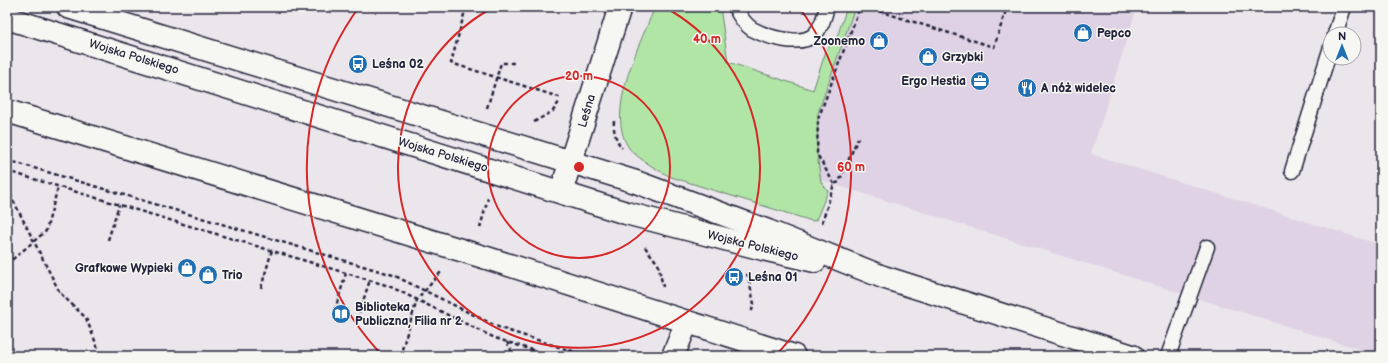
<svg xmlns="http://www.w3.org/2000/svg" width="1388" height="363" font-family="'Balsamiq Sans',sans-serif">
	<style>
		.built { fill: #ded2e4 }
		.green { fill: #b1e5a6; stroke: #6a8470 }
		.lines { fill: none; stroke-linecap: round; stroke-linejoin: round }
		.lane-casing { stroke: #22223b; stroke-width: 17 }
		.street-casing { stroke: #22223b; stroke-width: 25 }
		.secondary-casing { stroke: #22223b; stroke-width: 25 }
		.path { stroke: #22223b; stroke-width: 2.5; stroke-dasharray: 4 3; stroke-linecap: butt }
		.lane { stroke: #f6f6f2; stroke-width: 14 }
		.street { stroke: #f6f6f2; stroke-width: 22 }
		.secondary { stroke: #f6f6f2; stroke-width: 22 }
		.ring { fill: none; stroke: #d62828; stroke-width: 2 }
		.labels { text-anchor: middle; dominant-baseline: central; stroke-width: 3; stroke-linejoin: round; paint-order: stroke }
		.poi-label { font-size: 12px; font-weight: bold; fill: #22223b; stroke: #f6f6f2; text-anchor: start }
		.street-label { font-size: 12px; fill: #22223b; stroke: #f6f6f2 }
		.centre { fill: #d62828; stroke: #f6f6f2; stroke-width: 2 }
		.ring-label { font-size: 12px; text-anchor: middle; font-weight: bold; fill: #d62828; stroke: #f6f6f2; stroke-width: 3; stroke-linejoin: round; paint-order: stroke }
	</style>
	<rect width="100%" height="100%" fill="#ebe6ec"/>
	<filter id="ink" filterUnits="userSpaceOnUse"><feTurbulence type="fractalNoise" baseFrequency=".025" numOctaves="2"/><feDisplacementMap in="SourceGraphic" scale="8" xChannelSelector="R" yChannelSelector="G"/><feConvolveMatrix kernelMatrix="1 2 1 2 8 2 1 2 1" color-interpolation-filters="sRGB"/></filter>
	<g filter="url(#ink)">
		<path class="built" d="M853,7H1137L1091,154L1381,245V356L798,173Z"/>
		<path class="green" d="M655,7H720L728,62L813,90L826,51L837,37L847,7H855L818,113L817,154L821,182L828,191L816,220L812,221L671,177C662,173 634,156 629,148C604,112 641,42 655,7Z"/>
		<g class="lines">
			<g class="lane-casing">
				<g id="lane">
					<path d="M735,7C739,15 744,24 752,29C767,37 800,47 814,35C822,27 824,17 827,7"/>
					<path d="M1335,34L1344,7"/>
					<path d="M1292,171L1330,50"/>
					<path d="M1168,356L1207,247"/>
				</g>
			</g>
			<g class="street-casing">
				<g id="street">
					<path d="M7,111L490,259L794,356"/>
					<path d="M561,192L620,7"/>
					<path d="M673,356L687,322"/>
				</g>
			</g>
			<g class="secondary-casing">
				<g id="secondary">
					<path d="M68,7L636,182L768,231L883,277L1132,356"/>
					<path d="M7,18L626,213L763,249L815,261"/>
				</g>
			</g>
			<g class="path">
				<path d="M466,7L451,63L562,98"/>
				<path d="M866,7L994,47L1007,7"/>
				<path d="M487,108L501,63H516"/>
				<path d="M614,121C613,131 616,141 622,148"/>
				<path d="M534,122L553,111L559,102"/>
				<path d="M7,160L393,275L500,328L587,356"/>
				<path d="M7,171L389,286L495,338L551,356"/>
				<path d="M834,184L817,154L818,119L860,7"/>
				<path d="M7,188L60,293L86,318L101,356"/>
				<path d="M7,202L9,195"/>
				<path d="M822,223L834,184L839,182L858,138"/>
				<path d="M480,228L488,198"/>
				<path d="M108,240L119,205"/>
				<path d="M645,247L658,264L663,287"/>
				<path d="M7,264L46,231L58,187"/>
				<path d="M746,275H748L754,304L751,313"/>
				<path d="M261,288L272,250"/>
				<path d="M341,314L335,310L346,273"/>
				<path d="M357,319L370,280"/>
				<path d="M507,342L514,356"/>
				<path d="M400,356L417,300L441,272"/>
			</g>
			<use href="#lane" class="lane"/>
			<use href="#street" class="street"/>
			<use href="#secondary" class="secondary"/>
		</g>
	</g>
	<g class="ring">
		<circle cx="579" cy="167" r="91"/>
		<path d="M664 7A181 181 0 1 1 494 7"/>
		<path d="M383 356A272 272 0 0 1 359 7M799 7A272 272 0 0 1 775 356"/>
	</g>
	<defs>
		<g id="shop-disc" transform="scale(1)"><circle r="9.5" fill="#1f6fb2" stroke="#f6f6f2"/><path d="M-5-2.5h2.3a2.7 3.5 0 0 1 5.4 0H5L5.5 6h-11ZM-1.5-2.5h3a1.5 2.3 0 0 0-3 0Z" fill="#fff"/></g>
		<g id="bus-disc" transform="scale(1)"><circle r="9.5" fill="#1f6fb2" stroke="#f6f6f2"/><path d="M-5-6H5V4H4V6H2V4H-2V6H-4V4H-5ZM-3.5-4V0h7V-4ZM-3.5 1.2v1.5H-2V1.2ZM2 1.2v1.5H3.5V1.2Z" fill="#fff"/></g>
		<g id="office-disc" transform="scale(1)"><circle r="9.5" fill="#1f6fb2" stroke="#f6f6f2"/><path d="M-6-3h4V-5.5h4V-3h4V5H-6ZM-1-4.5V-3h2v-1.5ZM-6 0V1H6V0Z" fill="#fff"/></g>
		<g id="restaurant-disc" transform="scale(1)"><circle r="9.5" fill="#1f6fb2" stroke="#f6f6f2"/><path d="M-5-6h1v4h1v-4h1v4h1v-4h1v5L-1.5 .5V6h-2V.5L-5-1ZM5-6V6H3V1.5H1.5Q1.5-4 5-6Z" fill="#fff"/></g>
		<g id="library-disc" transform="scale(1)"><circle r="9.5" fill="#1f6fb2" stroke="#f6f6f2"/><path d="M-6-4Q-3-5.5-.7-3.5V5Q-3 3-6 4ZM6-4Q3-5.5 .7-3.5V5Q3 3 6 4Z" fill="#fff"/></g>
	</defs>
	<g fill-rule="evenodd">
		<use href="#shop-disc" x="1083" y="33"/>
		<use href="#shop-disc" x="879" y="41"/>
		<use href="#shop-disc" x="928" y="57"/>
		<use href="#bus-disc" x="358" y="64"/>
		<use href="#office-disc" x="980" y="81"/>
		<use href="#restaurant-disc" x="1027" y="88"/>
		<use href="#shop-disc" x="187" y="268"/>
		<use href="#shop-disc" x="208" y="275"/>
		<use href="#bus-disc" x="734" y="277"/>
		<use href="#library-disc" x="341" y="314"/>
	</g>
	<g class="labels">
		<g class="poi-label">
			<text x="1097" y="33">Pepco</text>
			<text x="865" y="41" text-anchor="end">Zoonemo</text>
			<text x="942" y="57">Grzybki</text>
			<text x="372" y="64">Leśna 02</text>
			<text x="966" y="81" text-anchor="end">Ergo Hestia</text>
			<text x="1041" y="88">A nóż widelec</text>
			<text x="173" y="268" text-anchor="end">Grafkowe Wypieki</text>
			<text x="222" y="275">Trio</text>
			<text x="748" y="277">Leśna 01</text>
			<text x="355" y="307">Biblioteka<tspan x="355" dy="14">Publiczna, Filia nr 2</tspan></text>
		</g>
		<g class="street-label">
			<text transform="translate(134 57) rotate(17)">Wojska Polskiego</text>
			<text transform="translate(587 111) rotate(-73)">Leśna</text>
			<text transform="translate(443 155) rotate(17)">Wojska Polskiego</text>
			<text transform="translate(753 246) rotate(14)">Wojska Polskiego</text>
		</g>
	</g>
	<circle cx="579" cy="167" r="6" class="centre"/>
	<g class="ring-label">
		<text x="707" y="43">40 m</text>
		<text x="579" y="80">20 m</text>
		<text x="851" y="171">60 m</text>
	</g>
	<rect width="1388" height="363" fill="none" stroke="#f6f6f2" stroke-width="24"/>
	<rect x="12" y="12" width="1364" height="339" fill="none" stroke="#22223b" stroke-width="1.5" filter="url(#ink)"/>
	<g transform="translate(1342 46)"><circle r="19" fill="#f6f6f2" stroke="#a1a1a9"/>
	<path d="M0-3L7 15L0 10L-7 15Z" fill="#1f6fb2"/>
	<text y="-6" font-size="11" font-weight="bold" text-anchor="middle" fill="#22223b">N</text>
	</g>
</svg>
